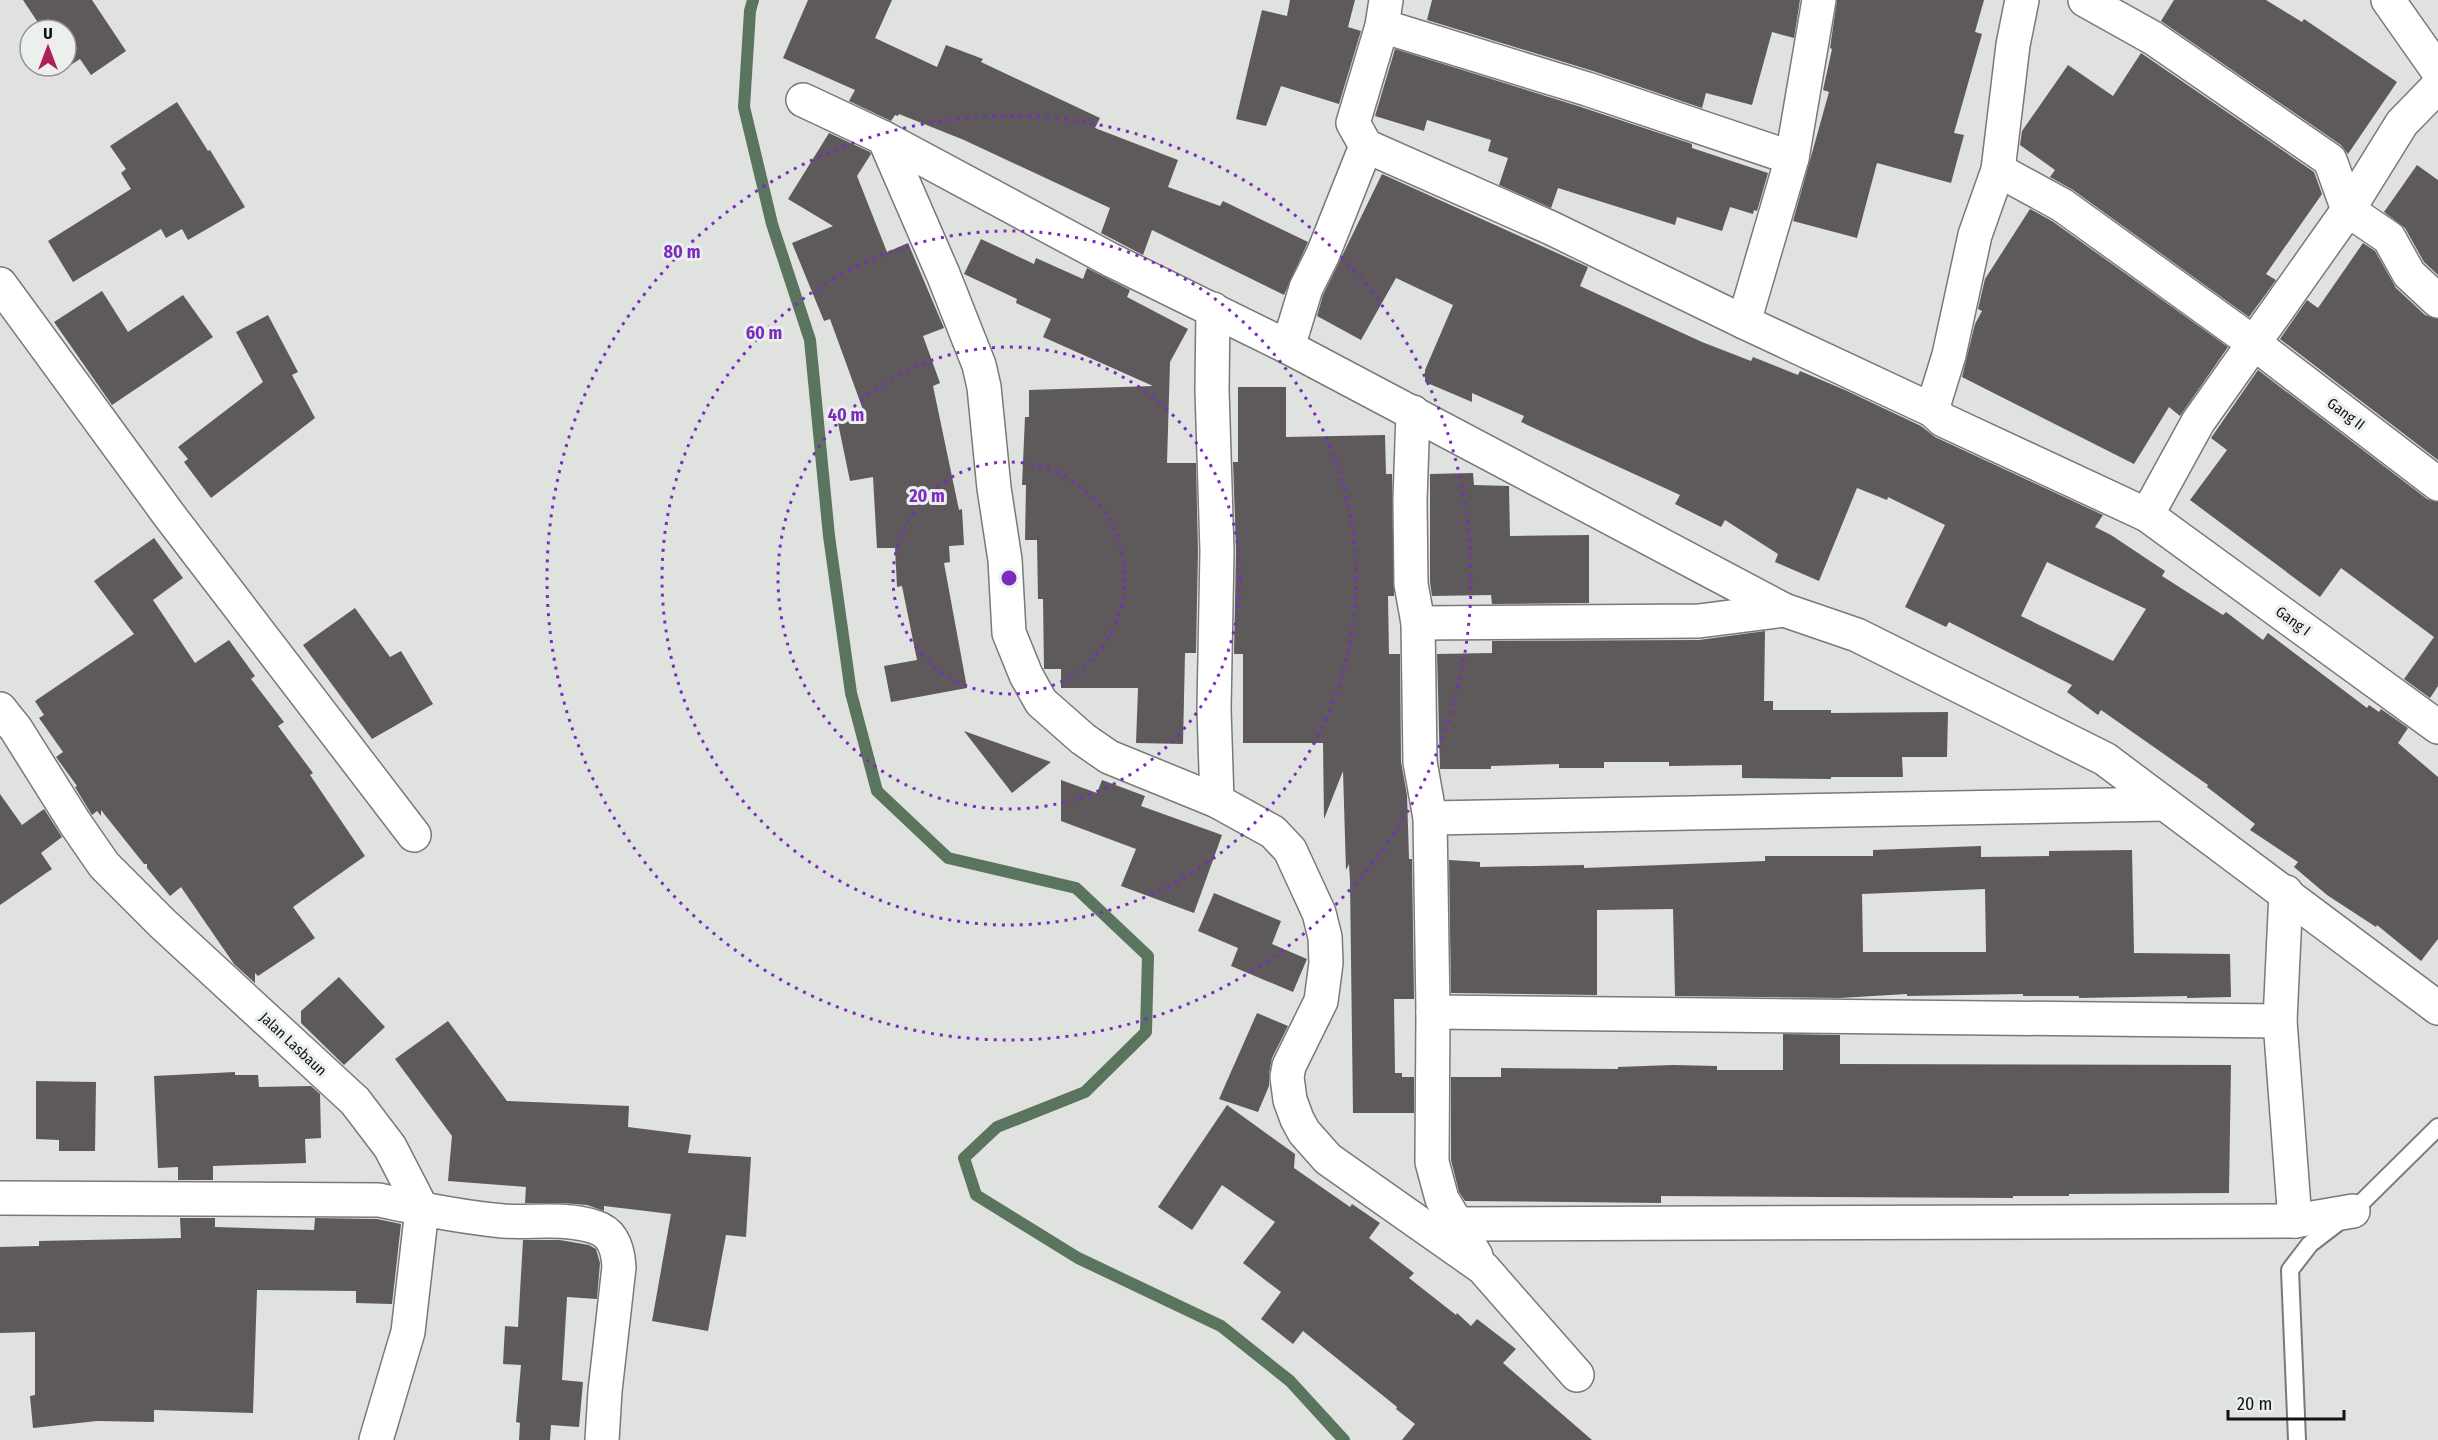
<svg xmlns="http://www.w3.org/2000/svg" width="2438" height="1440" font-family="'Fira Sans Condensed',sans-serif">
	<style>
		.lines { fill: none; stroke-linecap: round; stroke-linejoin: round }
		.stream { stroke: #5a745d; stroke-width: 12 }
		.building { fill: #5e5a5b; fill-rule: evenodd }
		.lane-casing { stroke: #777a77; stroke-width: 20 }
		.street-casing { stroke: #777a77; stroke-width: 36 }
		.lane { stroke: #fff; stroke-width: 16 }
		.street { stroke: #fff; stroke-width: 33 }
		.ring { fill: none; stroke: #7b2cbf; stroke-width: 3; stroke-dasharray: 3 6 }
		.labels { text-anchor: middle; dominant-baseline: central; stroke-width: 6; stroke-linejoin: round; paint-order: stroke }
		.street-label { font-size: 15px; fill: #111211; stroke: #ecf0ed }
		.centre { fill: #7b2cbf; stroke: #ecf0ed; stroke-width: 3 }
		.ring-label { font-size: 18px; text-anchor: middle; font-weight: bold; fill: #7b2cbf; stroke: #ecf0ed; stroke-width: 6; stroke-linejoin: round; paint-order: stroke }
	</style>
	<rect width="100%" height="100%" fill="#dfe2df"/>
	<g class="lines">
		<path class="stream" d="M753,0L750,11L744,107L772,224L810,340L829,536L851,693L877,791L948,858L1076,888L1148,956L1146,1032L1085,1092L997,1127L964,1158L976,1195L1078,1258L1221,1326L1290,1381L1344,1440"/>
	</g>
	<g class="building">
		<path d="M23,0H92L126,51L91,75L80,59L66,68V30H43Z"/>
		<path d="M808,0H892L875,38L937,67L946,45L983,59L981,62L1100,118L1095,128L1178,160L1168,187L1220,206L1223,201L1308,242L1284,295L1152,230L1143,255L1101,233L1110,208L964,140L899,114L898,116L895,115L891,121L849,101L855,90L783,58Z"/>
		<path d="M1290,0H1355L1348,27L1361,31L1339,104L1281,86L1266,126L1236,119L1262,10L1287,16Z"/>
		<path d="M1432,0H1800L1794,38L1772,32L1752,105L1706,93L1702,108L1593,71L1427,20Z"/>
		<path d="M1837,0H1984L1975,32L1982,34L1954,133L1964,135L1951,183L1877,163L1857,238L1793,221L1829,92L1823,90L1832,49L1830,48Z"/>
		<path d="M2174,0H2266L2302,22L2304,19L2397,82L2348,154L2341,145L2161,21Z"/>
		<path d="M1395,49L1581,107L1692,144V148L1768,173L1757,211L1754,210L1753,214L1730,207L1722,231L1677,217L1675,225L1558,188L1551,208L1499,185L1508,158L1488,151L1491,140L1427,120L1424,131L1375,116Z"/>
		<path d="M2141,53L2314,172L2322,194L2266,274L2276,280L2249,317L2073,190L2050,177L2055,170L2020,145L2022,131L2068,65L2113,96Z"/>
		<path d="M177,102L208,151L210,150L245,207L188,240L182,229L166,238L161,229L73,282L48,241L131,189L121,173L126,169L110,146Z"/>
		<path d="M829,133L870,152L871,154L857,176L887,252L908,243L944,328L923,336L940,383L933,386L959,510L962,509L964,545L949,546L950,562L944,563L967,688L891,702L884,666L917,660L902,586L897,587L895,548H877L873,477L850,481L838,423L866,418L830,319L824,321L792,243L833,226L788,199Z"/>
		<path d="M2417,165L2438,180V275L2424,262L2405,228L2384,212Z"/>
		<path d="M1382,174L1588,267L1580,286L1702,342L1751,361L1753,357L1798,375L1800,371L1845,390L1921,426L1935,437L2103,515L2095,527L2111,535L2165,571L2162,576L2223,615L2226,612L2263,640L2268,633L2367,708L2369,705L2379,712L2381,709L2408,728L2398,743L2438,777V939L2421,961L2377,925L2376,927L2327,895L2294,867L2298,862L2250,830L2255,824L2207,787L2208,785L2101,710L2098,715L2067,692L2072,685L1949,622L1946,627L1905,607L1945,525L1888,497L1887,500L1857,488L1819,581L1775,562L1778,554L1725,520L1721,527L1675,504L1680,495L1521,422L1524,416L1472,393V402L1425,382V370L1453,305L1396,278L1361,340L1317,316L1323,295ZM2047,562L2146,609L2113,661L2021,616Z"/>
		<path d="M2030,209L2052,221L2228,347L2180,416L2169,407L2134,464L1962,377L1975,324L1982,311L1978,309L1985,279Z"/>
		<path d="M981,239L1034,264L1036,258L1083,279L1087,268L1130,290L1127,297L1188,329L1170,362L1167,463H1196L1198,551L1196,653H1185L1183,744L1136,743L1138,688H1061V669H1044L1043,599H1038L1037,540H1025L1026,485H1022L1025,417H1029V390L1153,386L1043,337L1051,319L1016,303L1017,299L964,274Z"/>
		<path d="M2363,243L2375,251L2396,288L2425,315L2438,319V460L2280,339L2307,300L2318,308Z"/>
		<path d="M102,291L128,332L183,295L213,337L112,405L54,322Z"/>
		<path d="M268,315L298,372L292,375L315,418L211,498L184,462L188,459L178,447L263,382L236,332Z"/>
		<path d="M2258,370L2427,499L2438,502V686L2430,698L2404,679L2434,637L2341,568L2320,597L2190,500L2227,450L2211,438Z"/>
		<path d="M1238,387H1286V437L1385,435L1386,474H1392L1394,596H1388L1389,654H1400L1401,762L1407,795L1409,859H1412L1414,999H1394L1395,1073H1402V1077H1414V1113H1353L1350,881L1349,864L1346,870L1343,771L1324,819L1323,743H1243V654H1234L1236,550L1233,462H1238Z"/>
		<path d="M1473,473L1474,485L1509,486L1510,536L1589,535V603L1492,604L1491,595L1432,596L1430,582V474Z"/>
		<path d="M154,538L183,578L153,600L195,663L229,640L255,676L251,679L284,722L278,726L313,773L310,775L365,856L293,907L315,938L258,976L255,973V983L234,964L181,887L170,896L147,868V864H144L101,810V816L97,811L92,815L75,787L77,786L56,757L63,752L39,718L44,715L35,701L134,634L94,581Z"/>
		<path d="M355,608L390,657L401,651L433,704L372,739L303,645Z"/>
		<path d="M1765,631L1764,701H1773V710H1831V713L1948,712L1947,757H1902L1903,777H1831V779L1742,778V765L1669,766V762H1604V768H1559V764L1491,766V769H1440L1437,654L1492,653V641L1699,640Z"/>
		<path d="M964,731L1051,762L1012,793Z"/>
		<path d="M1061,780L1097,793L1102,780L1145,796L1141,806L1222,835L1194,913L1121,886L1136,849L1061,821Z"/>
		<path d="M0,794L22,825L44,809L62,837L41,853L52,869L0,905Z"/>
		<path d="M1981,846V857L2049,856V851L2132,850L2134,953L2230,954L2231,997L2187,998V996L2079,998V996H2023V994L1907,996V994L1840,998L1675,996L1673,909L1597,910V995L1451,993L1449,860L1480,862V867L1584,865V868L1765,861V856H1873V850ZM1985,889L1986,952H1863L1862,894Z"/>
		<path d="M1214,893L1281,921L1272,944L1307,959L1293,992L1231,966L1238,948L1198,931Z"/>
		<path d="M339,977L385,1027L344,1065L301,1023V1011Z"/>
		<path d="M1257,1013L1288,1026L1272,1058L1269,1074V1086L1258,1112L1219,1099Z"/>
		<path d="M448,1021L507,1101L629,1106L628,1127L691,1135L688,1153L751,1157L746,1237L726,1235L708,1331L652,1321L671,1214L604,1206V1211L587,1205L562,1203H525L526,1187L448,1181L452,1136L395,1059Z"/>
		<path d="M1783,1034L1840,1035V1064L2231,1065L2229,1193L2069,1194V1196H2013V1198L1661,1196V1203L1465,1201L1459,1192L1451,1160V1077H1501V1068L1618,1069V1067L1673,1065L1717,1066V1070H1783Z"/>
		<path d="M235,1072V1075H258L259,1087L311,1086L320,1094L321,1138L305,1139L306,1163L213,1166V1180H178V1167L158,1168L154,1076Z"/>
		<path d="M36,1081L96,1082L95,1151H59V1140L36,1139Z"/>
		<path d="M1227,1105L1295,1154L1294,1168L1350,1207L1352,1204L1380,1223L1369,1238L1414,1273L1409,1278L1456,1315L1457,1313L1471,1326L1477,1319L1516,1349L1503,1363L1592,1440H1402L1415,1424L1396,1409L1397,1407L1303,1331L1293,1344L1261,1319L1281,1292L1243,1263L1275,1222L1222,1185L1192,1230L1158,1207Z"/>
		<path d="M180,1218H215V1227L314,1230L315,1218L377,1219L401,1224L392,1304L356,1303V1291L257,1290L253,1413L154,1410V1422L97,1421L33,1428L30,1396L35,1395V1332L0,1333V1247L39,1246V1241L181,1238Z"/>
		<path d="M523,1240H560L589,1245L596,1249L600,1263L597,1299L567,1297L562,1380L583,1382L579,1427L551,1425L550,1440H519L520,1423L516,1422L521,1365L503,1364L505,1326L518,1327Z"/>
	</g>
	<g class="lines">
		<g class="lane-casing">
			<path id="lane" d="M2297,1440L2290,1270L2310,1244L2353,1211L2438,1127"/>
		</g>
		<g class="street-casing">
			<g id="street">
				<path d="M1386,0L1382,26L1353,123L1366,146L1551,228L1744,322L1932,410L1943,420L2147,515L2438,727"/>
				<path d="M2085,0L2153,38L2330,160L2348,210L2389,238L2409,274L2438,301"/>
				<path d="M2388,0L2438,71"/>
				<path d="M1382,26L1587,89L1792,158"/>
				<path d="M803,100L884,138L1111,260L1288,347L1784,610L1857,635L2105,759L2438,1008"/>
				<path d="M884,138L943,274L979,365L984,387L994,488L1005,560L1009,633L1026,675L1041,702L1083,739L1109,757L1217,801L1273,832L1290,850L1319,913L1325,937L1326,963L1321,1001L1289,1066L1287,1077L1290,1100L1297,1119L1304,1132L1328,1159L1483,1268L1577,1375"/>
				<path d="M1998,170L2062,205L2255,344L2438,484"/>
				<path d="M0,284L169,515L414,835"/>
				<path d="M1213,309L1212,390L1217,551L1214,709L1217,801"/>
				<path d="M1744,322L1792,158L1819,0"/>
				<path d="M1288,347L1306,288L1323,254L1366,146"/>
				<path d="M1932,410L1949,355L1975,235L1998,170L2013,45L2022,0"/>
				<path d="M1413,412L1410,500L1411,584L1418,623L1420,762L1430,818L1433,1012L1432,1162L1442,1199L1476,1256"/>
				<path d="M2147,515L2198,422L2348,210L2402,123L2438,86"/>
				<path d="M1418,623L1699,621L1784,610"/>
				<path d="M0,709L16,729L75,823L104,865L163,924L355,1101L390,1147L422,1209L408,1332L376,1440"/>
				<path d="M1430,818L2165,804"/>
				<path d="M2286,892L2280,1021L2295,1221L2353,1211"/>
				<path d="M1433,1012L2280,1021"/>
				<path d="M0,1198L379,1200C420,1209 461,1217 503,1221C533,1223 566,1217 595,1227C614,1233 618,1250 619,1267L605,1391L602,1440"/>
				<path d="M1456,1224L2295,1221"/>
			</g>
		</g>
		<use href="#lane" class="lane"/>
		<use href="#street" class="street"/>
	</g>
	<g class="ring">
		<circle cx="1009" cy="578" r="116"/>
		<circle cx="1009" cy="578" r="231"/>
		<circle cx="1009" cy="578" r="347"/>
		<circle cx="1009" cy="578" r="462"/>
	</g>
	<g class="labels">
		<g class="street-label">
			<text transform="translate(2346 414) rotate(37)">Gang II</text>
			<text transform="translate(2293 621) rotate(36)">Gang I</text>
			<text transform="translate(293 1044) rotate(43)">Jalan Lasbaun</text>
		</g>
	</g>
	<circle cx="1009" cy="578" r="9" class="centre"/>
	<g class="ring-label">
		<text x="682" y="258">80 m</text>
		<text x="764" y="339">60 m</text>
		<text x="846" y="421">40 m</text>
		<text x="927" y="502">20 m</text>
	</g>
	<g transform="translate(48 48)"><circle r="28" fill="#ecf0ed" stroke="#949795" stroke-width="1.5"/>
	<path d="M0-4.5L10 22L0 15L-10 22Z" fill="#af215b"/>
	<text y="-9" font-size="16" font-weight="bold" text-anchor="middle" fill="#111211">U</text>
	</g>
	<path d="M2228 1410v9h116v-9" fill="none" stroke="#111211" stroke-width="3"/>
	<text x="2237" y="1410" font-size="18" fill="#111211" stroke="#ecf0ed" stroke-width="4.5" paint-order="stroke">20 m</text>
</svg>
